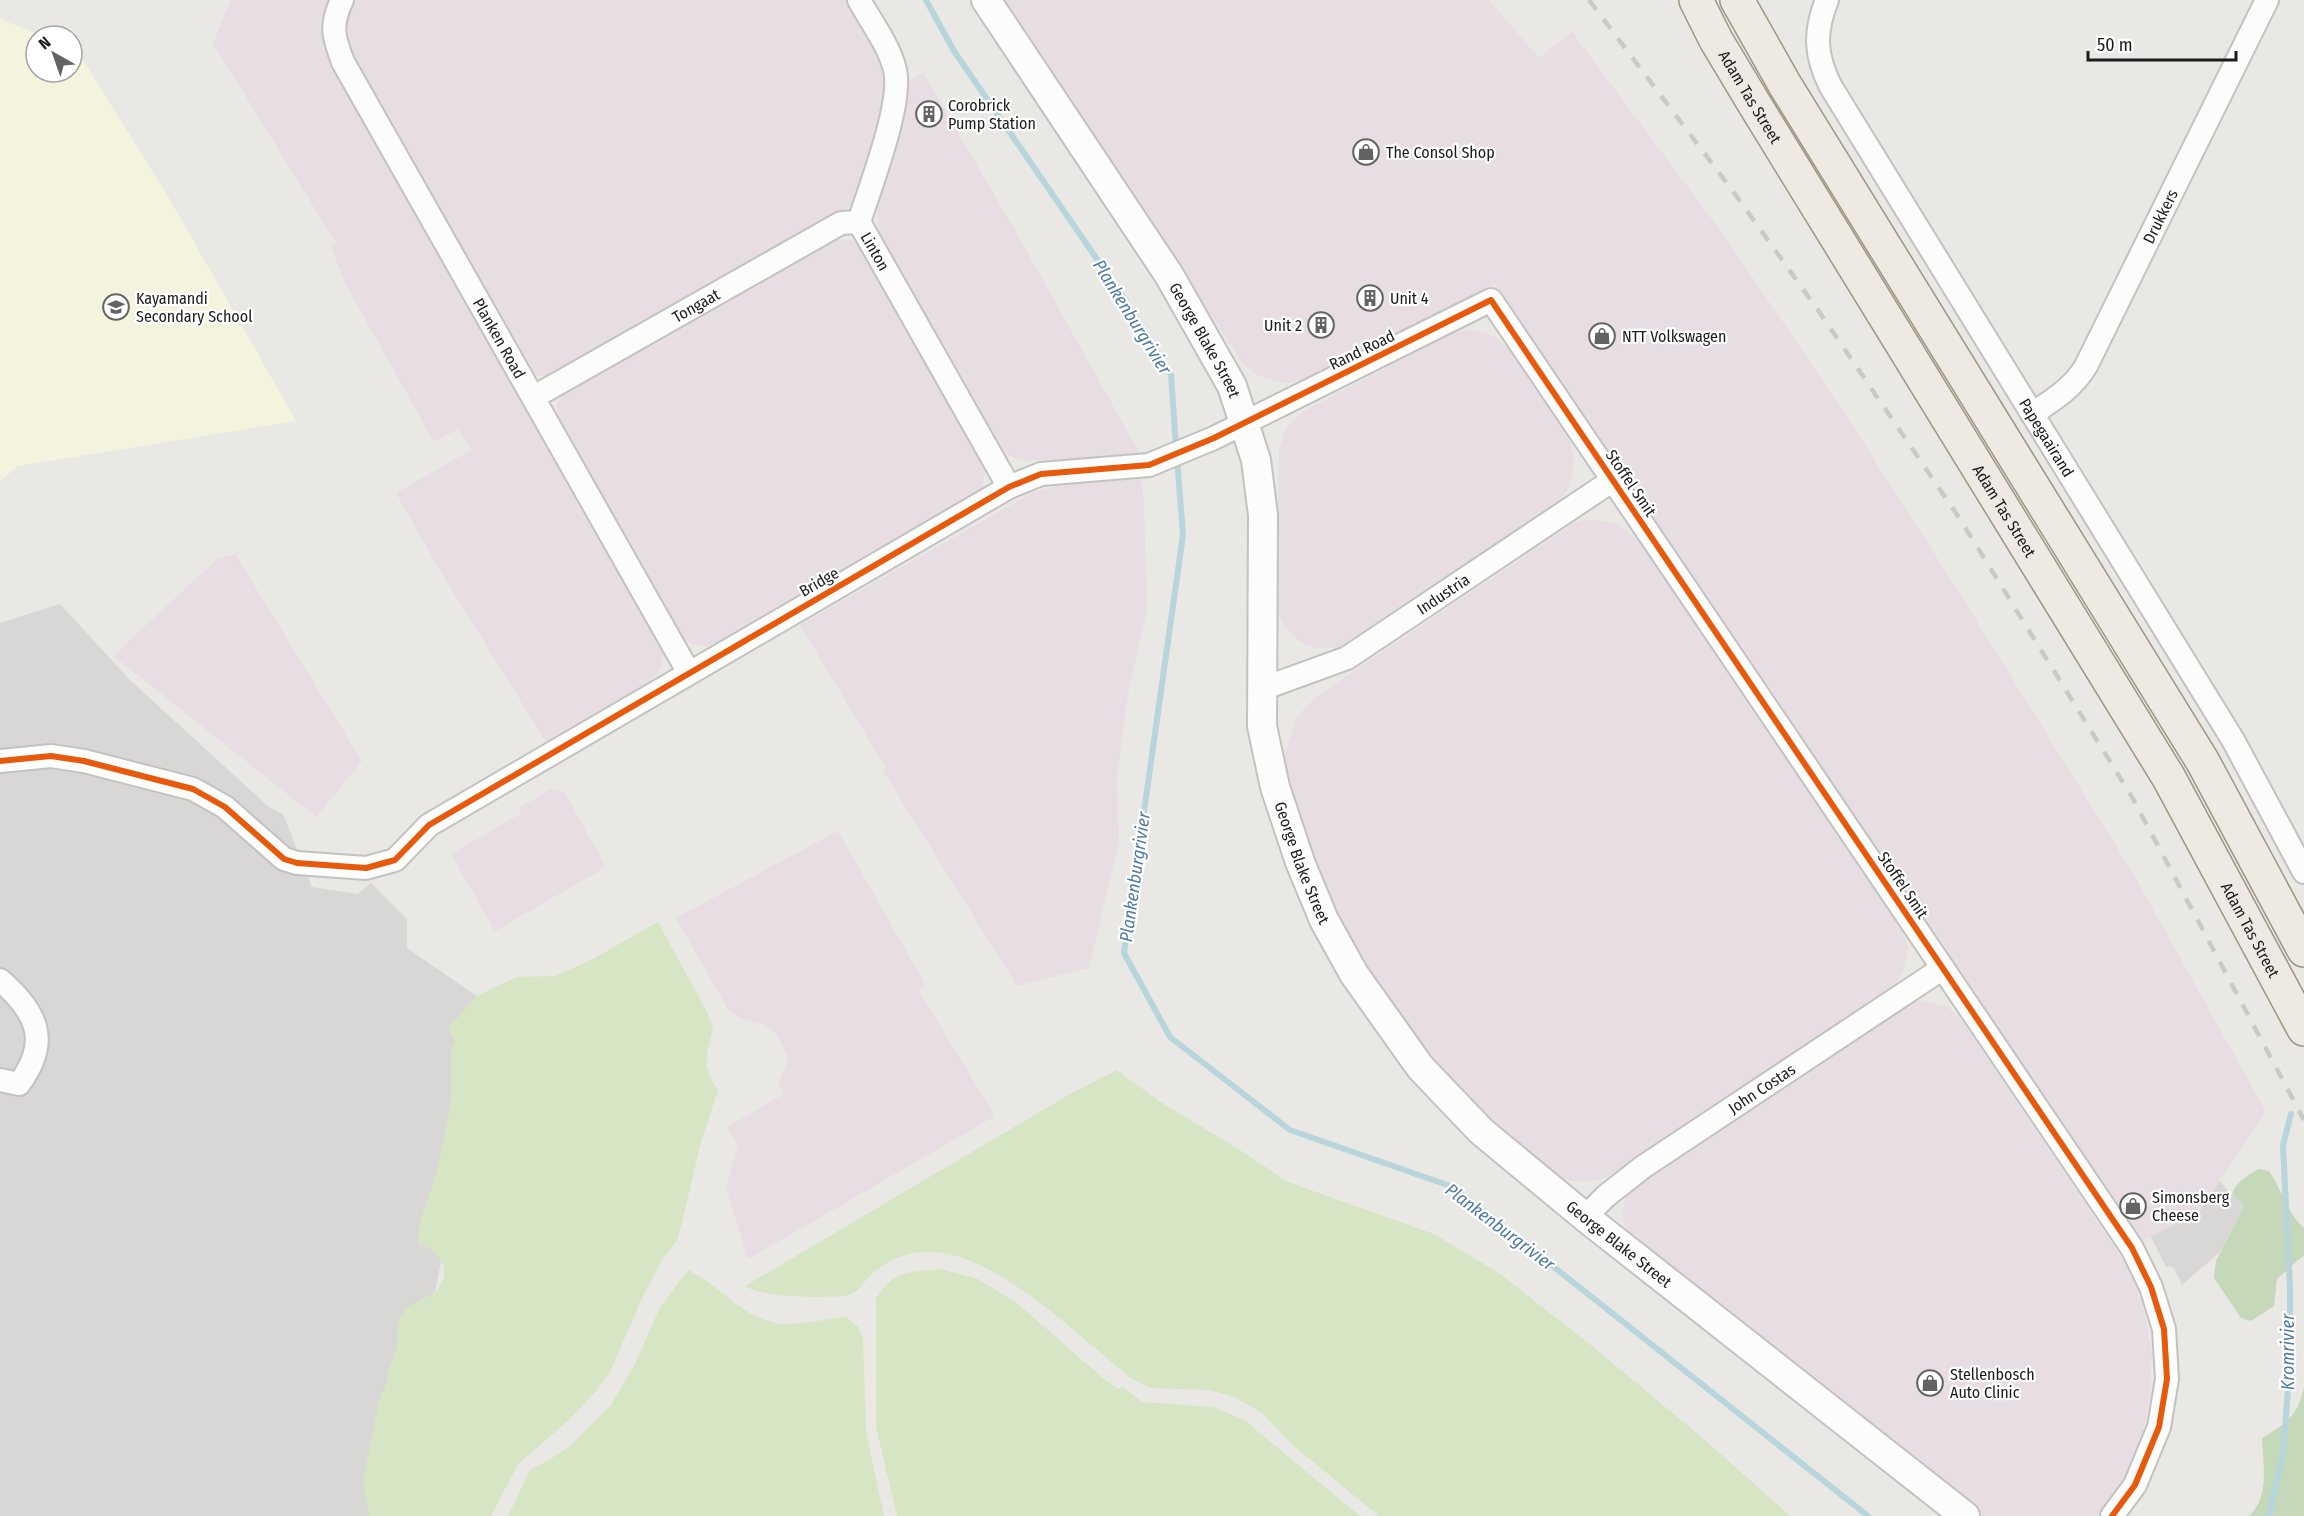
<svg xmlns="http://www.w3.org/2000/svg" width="2304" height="1516" font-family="'Fira Sans Condensed',sans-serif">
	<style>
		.residential { fill: #d8d7d5 }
		.industrial { fill: #e7dde3 }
		.education { fill: #f4f4de }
		.grass { fill: #d6e6c4 }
		.forest { fill: #c5d8ba }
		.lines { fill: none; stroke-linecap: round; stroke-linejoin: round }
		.stream { stroke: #b8d5dc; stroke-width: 6 }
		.minor-casing { stroke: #c2c2c0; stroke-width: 26 }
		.tertiary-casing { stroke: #c2c2c0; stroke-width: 32 }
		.primary-casing { stroke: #9e9583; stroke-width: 36 }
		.minor { stroke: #fcfcfb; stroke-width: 22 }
		.tertiary { stroke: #fcfcfb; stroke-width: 28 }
		.primary { stroke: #eeeae3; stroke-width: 33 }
		.rail { stroke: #c9c9c8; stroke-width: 4.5; stroke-dasharray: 12 12; stroke-linecap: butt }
		.cycleway-casing { stroke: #fff; stroke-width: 10 }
		.cycleway { stroke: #e8590c; stroke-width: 6 }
		.labels { text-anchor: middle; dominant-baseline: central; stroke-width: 4.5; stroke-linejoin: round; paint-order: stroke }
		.street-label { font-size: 16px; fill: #1b1b1b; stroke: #fff }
		.poi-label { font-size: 16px; fill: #1b1b1b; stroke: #fff; text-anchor: start }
		.water-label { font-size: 18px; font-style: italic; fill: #4e7aa5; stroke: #fff }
	</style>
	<rect width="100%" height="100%" fill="#e9e8e4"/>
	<g class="residential">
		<path d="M60,604L131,681L269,807L283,814L312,887L358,894L371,883L407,919V948L542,1041L450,1097L463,1121L457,1184L436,1287L383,1516H0V623Z"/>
		<path d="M2219,1181L2244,1206L2220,1252L2182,1285L2174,1268L2170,1266L2166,1267L2150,1235L2197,1214Z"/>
	</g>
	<g class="industrial">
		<path d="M231,0H329L320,24L322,40L531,416L660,641L663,654L662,662L658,672L646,686L546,742L439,569L396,493L471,450L458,429L434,442L346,285L331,246L336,243L213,43Z"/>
		<path d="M356,0H846L884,67L887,92L859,196L855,202L839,213L548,377L536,375L516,349L347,51L343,26L345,15Z"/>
		<path d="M1001,0H1489L1539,58L1572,32L1728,241L1851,423L1955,586L2134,875L2266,1112L2197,1214L2141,1241L1495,283L1307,379L1287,383L1268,379L1256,374L1245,365L1230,344Z"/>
		<path d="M923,73L1016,232L1140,454L1025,461L1010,456L998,446L884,246L879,230L877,216L879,197L906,95L907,82Z"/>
		<path d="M834,239L851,240L863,249L981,457L985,474L983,484L979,492L716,644L706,646L694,644L683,639L676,632L557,419V404L566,390Z"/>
		<path d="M1469,330L1486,333L1498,339L1509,349L1568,435L1574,458L1573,473L1569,488L1560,501L1549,510L1353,642L1337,648H1317L1305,644L1295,638L1283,623L1278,614L1276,602L1279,450L1284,433L1293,420L1304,411L1455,332Z"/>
		<path d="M1141,479L1144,502L1147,611L1129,688L1117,777L1119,842L1089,968L1017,986L883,771L886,768L800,625L1032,493L1052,487L1075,484Z"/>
		<path d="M1583,520H1596L1618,524L1638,540L1901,930L1908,946L1904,971L1893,987L1612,1174L1600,1180L1584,1182L1566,1180L1543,1167L1451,1081L1390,1006L1346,934L1324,887L1305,837L1289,787L1284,765L1286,749L1295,721L1305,707L1323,692L1573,524Z"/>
		<path d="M235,554L362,761L316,817L115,657L116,653L217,559Z"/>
		<path d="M551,789L565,793L606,867L495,931L451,854L522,813L519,808Z"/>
		<path d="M838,831L926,986L919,991L995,1116L748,1259L726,1188L738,1144L727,1127L784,1094L778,1083L786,1066L787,1055L784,1047L775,1033L763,1024L743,1019L728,1009L676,918Z"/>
		<path d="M1920,1000L1948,1007L1962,1021L2117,1251L2134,1283L2144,1310L2152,1352L2149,1403L2142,1437L2132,1462L2118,1489L2097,1516H1982L1631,1235L1625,1226L1622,1213L1626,1197L1639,1183L1908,1003Z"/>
	</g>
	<path class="education" d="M0,19L43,36H36V72H72V48L76,49L166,193L296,421L18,466L0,481Z"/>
	<g class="grass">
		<path d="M658,922L708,1014L713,1028L708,1048L706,1066L712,1081L718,1090L701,1142L678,1239L661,1262L643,1296L610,1372L598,1389L570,1419L518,1464L491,1516H369L363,1481L379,1401L387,1382L388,1372L397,1348L399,1318L406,1308L437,1291L444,1277V1266L438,1256L433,1250L418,1244L419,1225L437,1172L451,1104V1049L455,1041L449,1028L476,996L517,977L555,976L593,959Z"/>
		<path d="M1117,1070L1159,1101L1237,1148L1288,1182L1434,1234L1499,1273L1597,1350L1706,1441L1790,1516H1379L1295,1447L1261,1412L1232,1396L1209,1390L1151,1388L1132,1379C1081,1338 1008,1265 944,1253C915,1248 889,1257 869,1277C862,1284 859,1292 848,1295C831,1299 758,1297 745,1286L1070,1094Z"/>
		<path d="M940,1269L978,1279L1018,1304L1103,1378L1118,1389L1123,1387L1142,1402L1213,1407L1243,1419L1360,1516H897L876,1427V1299C895,1269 907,1273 940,1269Z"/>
		<path d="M688,1270C721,1286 745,1322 784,1324C804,1325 825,1318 845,1317L858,1327L863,1339L866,1431L884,1516H508L530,1470L549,1460L571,1445L611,1405L636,1362L660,1307Z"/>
	</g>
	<g class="forest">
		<path d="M2259,1169L2269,1171C2282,1190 2287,1213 2304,1228V1255L2277,1279L2274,1306L2251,1321L2241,1318L2214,1278L2216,1261L2244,1206L2232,1194C2236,1182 2248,1175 2259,1169Z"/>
		<path d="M2304,1387V1516H2249C2270,1498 2263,1462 2262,1438C2287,1422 2297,1418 2304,1387Z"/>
	</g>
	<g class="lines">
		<g class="stream">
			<path d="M926,0L954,51L1125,300L1171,375L1176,448"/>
			<path d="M1177,458L1183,535L1124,953L1170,1037L1290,1130L1453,1187L1868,1516"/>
			<path d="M2269,1516L2283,1454L2290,1363V1288L2283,1145L2291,1114"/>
		</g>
		<g class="minor-casing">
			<g id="minor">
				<path id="s1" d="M342,0C330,26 333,36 343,62L689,673"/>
				<path id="s2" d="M859,0C871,22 889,45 895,70C903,103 870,187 859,222L1009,487"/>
				<path id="s3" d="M1827,0C1814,32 1815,56 1831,87L2233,740L2304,872"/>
				<path id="s4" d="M534,397L841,223L859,222"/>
				<path id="s5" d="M2032,414C2053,400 2073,388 2086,366L2267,0"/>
				<path id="s6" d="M1262,689L1347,658L1613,480"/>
				<path d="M0,761L51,756L84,761L193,789L225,807L284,859L297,863L366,868L395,860L429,825L1009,487L1041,474L1149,465L1214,438L1491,300L2132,1248L2151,1287L2164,1329L2167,1379L2159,1427L2135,1485L2112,1516"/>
				<path d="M0,980C37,1012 51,1041 19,1084L0,1080"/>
				<path id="s7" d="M1585,1217L1606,1196L1643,1167L1943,968"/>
			</g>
		</g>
		<g class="tertiary-casing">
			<g id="tertiary">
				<path id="s8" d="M986,0L1169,275L1232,386L1256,460L1263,515L1262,726L1275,787L1300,862L1324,920L1354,974L1420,1067L1481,1131L1585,1217L1965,1516"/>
			</g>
		</g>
		<g class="primary-casing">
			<g id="primary">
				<path id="s9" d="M1696,0L1716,40L1755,105L2169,778L2304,1029"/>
				<path d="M1737,0L1785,85L2203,762L2304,950"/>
			</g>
		</g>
		<use href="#minor" class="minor"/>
		<use href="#tertiary" class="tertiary"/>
		<use href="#primary" class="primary"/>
		<path class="rail" d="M1589,0L1732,190L1820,313L1958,516L2132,797L2304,1120"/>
		<g class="cycleway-casing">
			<path id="cycleway" d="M0,761L51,756L84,761L193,789L225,807L284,859L297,863L366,868L395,860L429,825L1009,487L1041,474L1149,465L1214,438L1491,300L2132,1248L2151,1287L2164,1329L2167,1379L2159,1427L2135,1485L2112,1516"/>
		</g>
		<use href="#cycleway" class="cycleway"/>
	</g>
	<defs>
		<g id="building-ring" transform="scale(1.35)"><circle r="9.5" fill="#fff" stroke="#636361" stroke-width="1.5"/><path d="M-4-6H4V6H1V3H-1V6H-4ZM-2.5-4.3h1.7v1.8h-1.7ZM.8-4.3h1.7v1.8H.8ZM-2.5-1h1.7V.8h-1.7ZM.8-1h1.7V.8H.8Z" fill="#636361"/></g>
		<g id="shop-ring" transform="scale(1.35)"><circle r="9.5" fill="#fff" stroke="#636361" stroke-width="1.5"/><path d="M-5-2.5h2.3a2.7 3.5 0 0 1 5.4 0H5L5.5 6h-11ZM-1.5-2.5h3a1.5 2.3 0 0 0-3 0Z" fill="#636361"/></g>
		<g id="school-ring" transform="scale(1.35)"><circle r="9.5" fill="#fff" stroke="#636361" stroke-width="1.5"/><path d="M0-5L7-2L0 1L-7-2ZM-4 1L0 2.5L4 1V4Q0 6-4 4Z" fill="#636361"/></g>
	</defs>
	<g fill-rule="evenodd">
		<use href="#building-ring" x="929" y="114"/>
		<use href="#shop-ring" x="1366" y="152"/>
		<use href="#building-ring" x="1370" y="298"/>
		<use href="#school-ring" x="116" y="307"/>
		<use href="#building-ring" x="1321" y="325"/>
		<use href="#shop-ring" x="1602" y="336"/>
		<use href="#shop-ring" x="2133" y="1206"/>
		<use href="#shop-ring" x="1930" y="1383"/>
	</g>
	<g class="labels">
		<g class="street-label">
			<text stroke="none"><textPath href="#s9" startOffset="111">Adam Tas Street</textPath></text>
			<text stroke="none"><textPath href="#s5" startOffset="240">Drukkers</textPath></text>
			<text stroke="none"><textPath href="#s2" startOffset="270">Linton</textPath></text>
			<text stroke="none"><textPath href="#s4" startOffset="186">Tongaat</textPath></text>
			<text stroke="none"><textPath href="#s1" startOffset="382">Planken Road</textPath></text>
			<text stroke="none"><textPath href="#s8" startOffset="405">George Blake Street</textPath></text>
			<text transform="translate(1362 350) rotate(-26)">Rand Road</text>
			<text stroke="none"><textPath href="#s3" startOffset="502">Papegaairand</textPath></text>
			<text transform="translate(1631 483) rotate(56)">Stoffel Smit</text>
			<text stroke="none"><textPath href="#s9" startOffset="597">Adam Tas Street</textPath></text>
			<text transform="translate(819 582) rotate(-30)">Bridge</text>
			<text stroke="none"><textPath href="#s6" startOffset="206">Industria</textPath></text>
			<text stroke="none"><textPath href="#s8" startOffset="945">George Blake Street</textPath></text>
			<text transform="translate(1903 885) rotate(56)">Stoffel Smit</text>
			<text stroke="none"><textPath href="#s9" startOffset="1083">Adam Tas Street</textPath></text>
			<text stroke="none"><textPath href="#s7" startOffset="219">John Costas</textPath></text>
			<text stroke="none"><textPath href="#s8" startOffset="1449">George Blake Street</textPath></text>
		</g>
		<g class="poi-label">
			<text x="948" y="105">Corobrick<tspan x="948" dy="18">Pump Station</tspan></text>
			<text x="1386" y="152">The Consol Shop</text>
			<text x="136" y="298">Kayamandi<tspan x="136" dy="18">Secondary School</tspan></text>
			<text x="1390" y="298">Unit 4</text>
			<text x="1302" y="325" text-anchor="end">Unit 2</text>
			<text x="1622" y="336">NTT Volkswagen</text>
			<text x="2152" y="1197">Simonsberg<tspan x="2152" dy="18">Cheese</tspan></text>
			<text x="1950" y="1374">Stellenbosch<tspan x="1950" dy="18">Auto Clinic</tspan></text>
		</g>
		<g class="water-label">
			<text transform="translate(1132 317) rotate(58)">Plankenburgrivier</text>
			<text transform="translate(1135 877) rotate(-82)">Plankenburgrivier</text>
			<text transform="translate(1500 1227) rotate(37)">Plankenburgrivier</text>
			<text transform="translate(2288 1352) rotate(-90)">Kromrivier</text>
		</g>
	</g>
	<g transform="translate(54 54) rotate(320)"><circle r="28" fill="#ffffff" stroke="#a4a4a4" stroke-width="1.5"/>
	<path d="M0-4.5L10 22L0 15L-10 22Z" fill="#636361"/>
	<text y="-9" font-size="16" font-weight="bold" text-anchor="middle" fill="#1b1b1b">N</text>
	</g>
	<path d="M2088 51v9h148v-9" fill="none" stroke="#1b1b1b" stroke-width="3"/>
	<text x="2097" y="51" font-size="18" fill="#1b1b1b" stroke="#ffffff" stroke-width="4.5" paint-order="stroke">50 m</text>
</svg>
